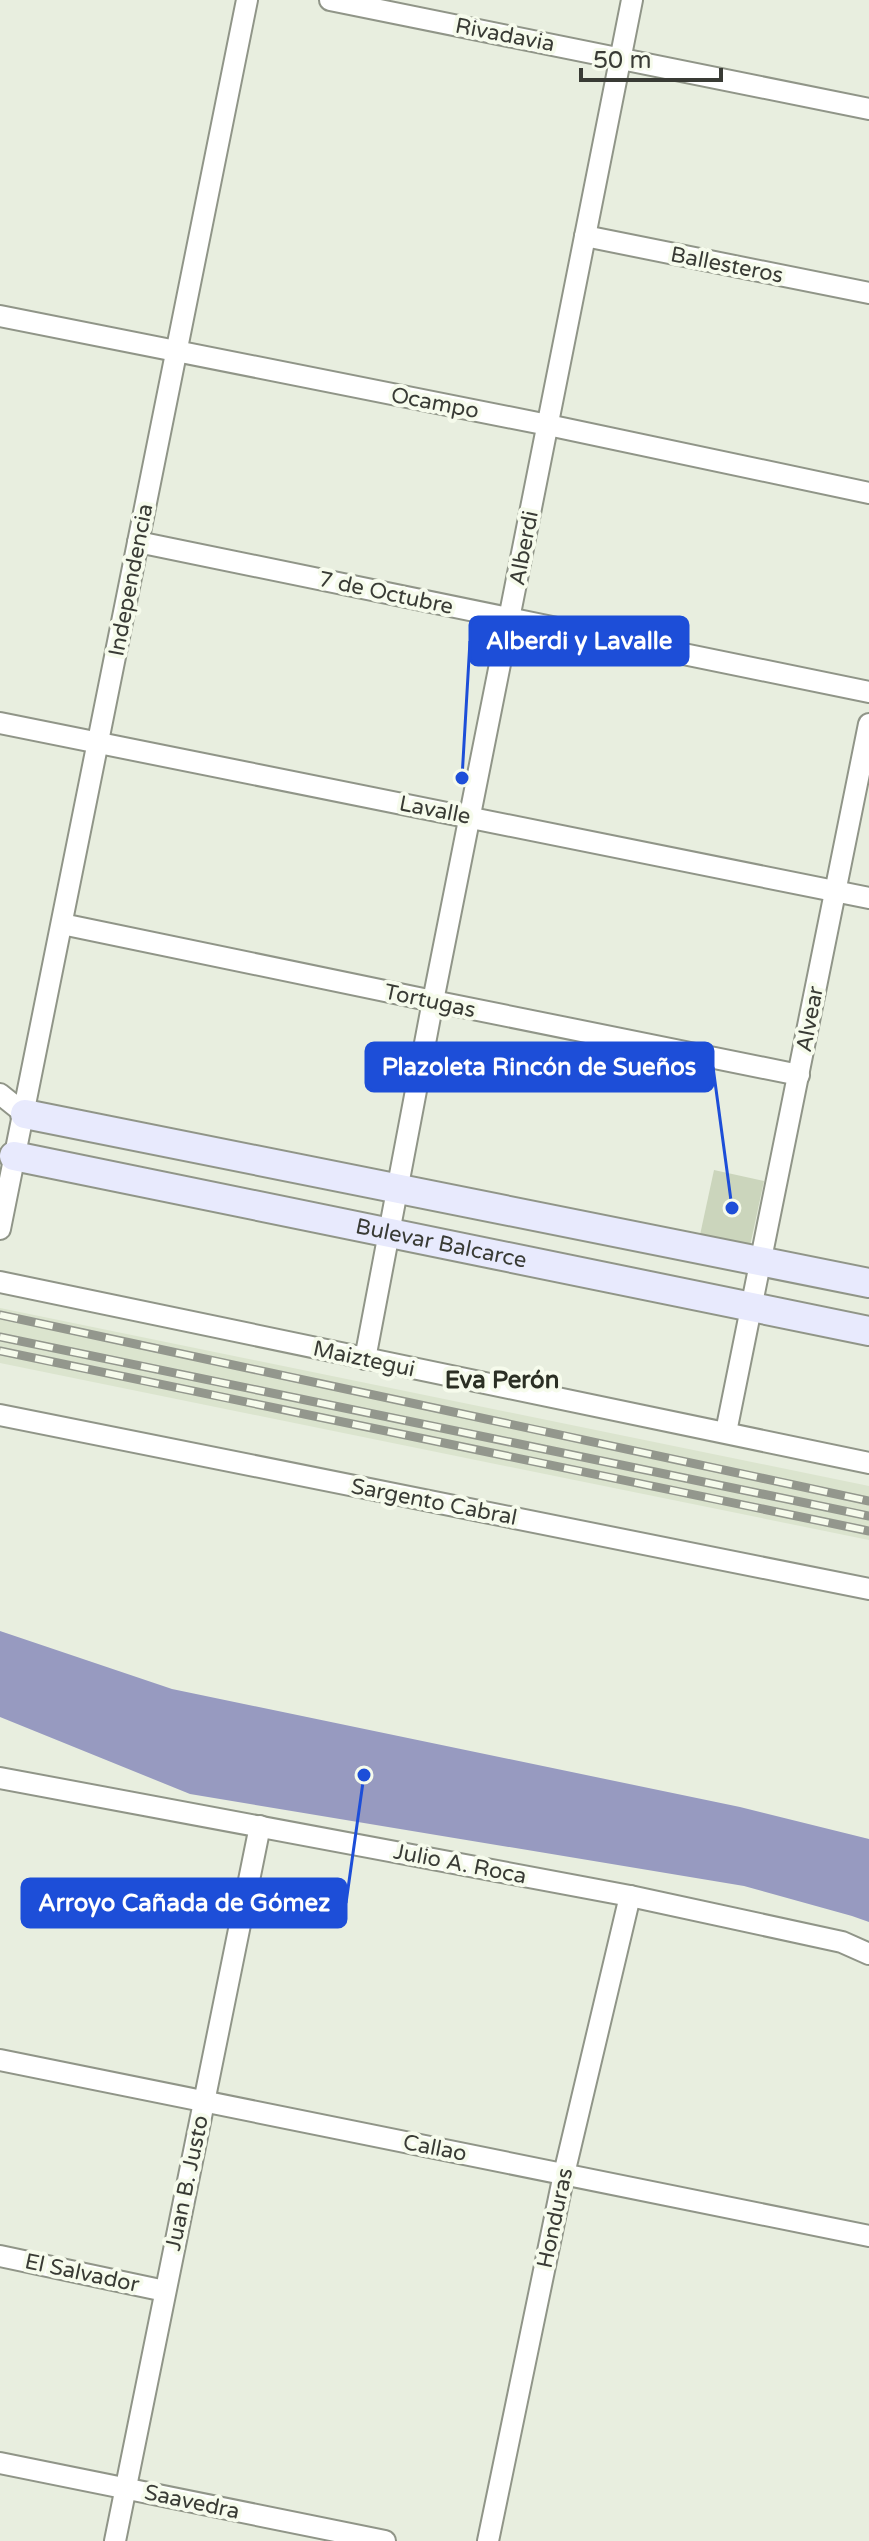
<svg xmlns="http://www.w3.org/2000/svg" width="869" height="2541" font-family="'Varela Round',sans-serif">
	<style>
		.built { fill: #dbe4ce }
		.green { fill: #cbd5bc }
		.water { fill: #979ac0 }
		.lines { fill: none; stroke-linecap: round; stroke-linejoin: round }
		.minor-casing { stroke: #909588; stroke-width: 24 }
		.secondary-casing { stroke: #909588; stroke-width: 32 }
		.minor { stroke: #fff; stroke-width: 20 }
		.secondary { stroke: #e8eafd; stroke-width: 28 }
		.rail-casing { stroke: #93978d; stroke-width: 9 }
		.rail { stroke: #f6fbec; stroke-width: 6; stroke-dasharray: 18; stroke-linecap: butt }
		.labels { text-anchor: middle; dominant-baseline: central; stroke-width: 8; stroke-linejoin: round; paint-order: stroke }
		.street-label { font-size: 22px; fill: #393b35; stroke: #f6fbec }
		.neighbourhood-label { font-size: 24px; font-weight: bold; fill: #2b2f24; stroke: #f6fbec }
		.leader { fill: none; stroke: #1d4ed8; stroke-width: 3 }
		.callout-dot { fill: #1d4ed8; stroke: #f6fbec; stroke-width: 3 }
		.callout { fill: #1d4ed8; stroke: #1d4ed8; stroke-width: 3 }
		.callout-label { font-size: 24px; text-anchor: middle; font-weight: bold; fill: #fff }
	</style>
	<rect width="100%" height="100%" fill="#e8eedf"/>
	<path class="built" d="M0,1308L869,1486V1540L0,1363Z"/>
	<path class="green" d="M714,1170L764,1181L750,1246L700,1235Z"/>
	<path class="water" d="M0,1631L172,1689L740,1807L869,1839V1922L852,1916L744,1886L190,1794L0,1717Z"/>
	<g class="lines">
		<g class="minor-casing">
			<g id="minor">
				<path d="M330,0L869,109"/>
				<path d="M585,236L869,293"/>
				<path d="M0,316L548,425L869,493"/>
				<path d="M138,542L869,692"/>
				<path d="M0,723L869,898"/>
				<path d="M62,924L433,1001L799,1075"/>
				<path d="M0,1094L25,1114"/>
				<path d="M0,1229L247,0"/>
				<path d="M0,1282L869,1463"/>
				<path d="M365,1359L433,1001L632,0"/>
				<path d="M0,1415L869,1589"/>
				<path d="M726,1432L869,724"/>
				<path d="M0,1778L630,1896L842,1942L869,1954"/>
				<path d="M0,2060L869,2236"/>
				<path d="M0,2256L165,2291"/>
				<path d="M0,2463L385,2541"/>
				<path d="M115,2541L260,1826"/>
				<path d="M488,2541L564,2174L630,1896"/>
			</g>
		</g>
		<g class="secondary-casing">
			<g id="secondary">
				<path d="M25,1114L869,1283"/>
				<path id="s1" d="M14,1156L869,1331"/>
			</g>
		</g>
		<use href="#minor" class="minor"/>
		<use href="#secondary" class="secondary"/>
		<g class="rail-casing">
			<g id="rail">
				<path d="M0,1315L869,1501"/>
				<path d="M0,1337L869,1516"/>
				<path d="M0,1351L869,1531"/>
			</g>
		</g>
		<use href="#rail" class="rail"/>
	</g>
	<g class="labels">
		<g class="street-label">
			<text transform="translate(505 35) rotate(11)">Rivadavia</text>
			<text transform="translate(727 265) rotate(11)">Ballesteros</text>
			<text transform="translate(435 403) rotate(11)">Ocampo</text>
			<text transform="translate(524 548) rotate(-79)">Alberdi</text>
			<text transform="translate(131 580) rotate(-79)">Independencia</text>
			<text transform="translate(386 593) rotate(12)">7 de Octubre</text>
			<text transform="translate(435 810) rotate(11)">Lavalle</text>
			<text transform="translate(430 1001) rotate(12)">Tortugas</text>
			<text transform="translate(810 1019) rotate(-79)">Alvear</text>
			<text stroke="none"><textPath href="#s1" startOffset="436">Bulevar Balcarce</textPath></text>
			<text transform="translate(364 1359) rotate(12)">Maiztegui</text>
			<text transform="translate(434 1502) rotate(11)">Sargento Cabral</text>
			<text transform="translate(460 1864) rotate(11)">Julio A. Roca</text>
			<text transform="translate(435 2148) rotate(11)">Callao</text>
			<text transform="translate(187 2183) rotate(-78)">Juan B. Justo</text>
			<text transform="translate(555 2218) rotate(-78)">Honduras</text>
			<text transform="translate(82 2273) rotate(12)">El Salvador</text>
			<text transform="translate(192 2502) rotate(12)">Saavedra</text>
		</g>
		<g class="neighbourhood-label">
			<text x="502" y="1380">Eva Perón</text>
		</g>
	</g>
	<path class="leader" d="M462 778L470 641M732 1208L713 1067M364 1775L346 1903"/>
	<g class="callout-dot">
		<circle cx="462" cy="778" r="8"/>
		<circle cx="732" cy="1208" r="8"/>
		<circle cx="364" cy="1775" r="8"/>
	</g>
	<g class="callout">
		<rect x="470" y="617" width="218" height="48" rx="8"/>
		<rect x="366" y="1043" width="347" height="48" rx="8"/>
		<rect x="22" y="1879" width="324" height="48" rx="8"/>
	</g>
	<g class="callout-label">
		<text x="579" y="649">Alberdi y Lavalle</text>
		<text x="539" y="1075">Plazoleta Rincón de Sueños</text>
		<text x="184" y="1911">Arroyo Cañada de Gómez</text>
	</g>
	<path d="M581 68v12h140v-12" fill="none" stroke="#393b35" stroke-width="4"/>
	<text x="593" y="68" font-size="24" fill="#393b35" stroke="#f6fbec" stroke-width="6" paint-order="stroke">50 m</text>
</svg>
